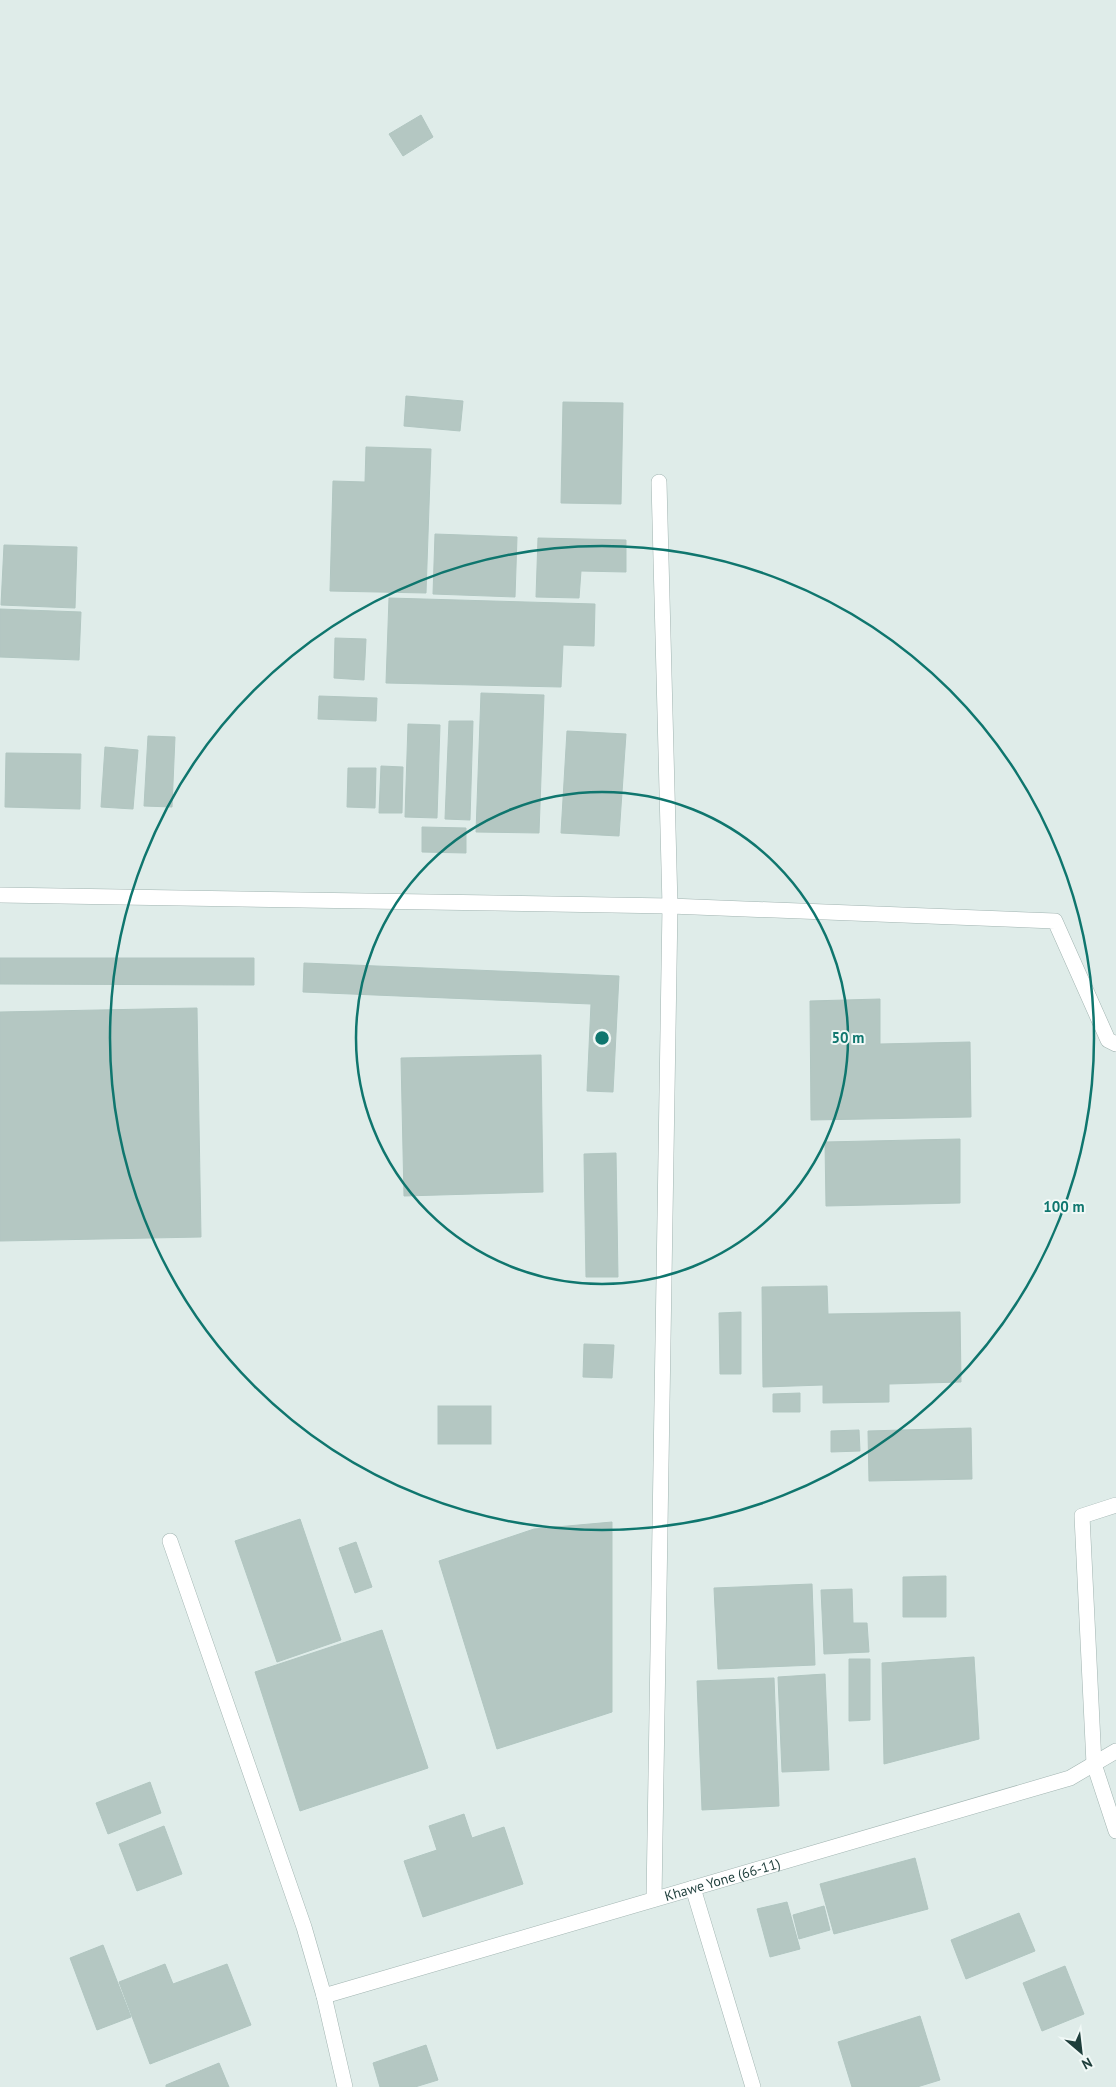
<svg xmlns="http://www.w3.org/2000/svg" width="1116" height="2087" font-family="'PT Sans',sans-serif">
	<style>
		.building { fill: #b4c7c2; stroke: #b1c6c1 }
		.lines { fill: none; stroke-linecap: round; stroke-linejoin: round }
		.street-casing { stroke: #a1b4b1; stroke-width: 16 }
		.street { stroke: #fff; stroke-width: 15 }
		.ring { fill: none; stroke: #0f766e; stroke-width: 2.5 }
		.labels { text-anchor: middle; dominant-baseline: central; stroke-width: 4; stroke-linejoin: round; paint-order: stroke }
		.street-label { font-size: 14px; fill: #1e3e3b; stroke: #f0f8f6 }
		.centre { fill: #0f766e; stroke: #f0f8f6; stroke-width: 2.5 }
		.ring-label { font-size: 15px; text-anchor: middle; font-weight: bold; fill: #0f766e; stroke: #f0f8f6; stroke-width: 4; stroke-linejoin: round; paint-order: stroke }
	</style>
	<rect width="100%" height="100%" fill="#dfece9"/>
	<g class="building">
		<path d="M421,115L433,137L403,156L389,134Z"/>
		<path d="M406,396L463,401L460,431L404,426Z"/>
		<path d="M563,402L623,403L621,504L561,503Z"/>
		<path d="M366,447L431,449L426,593L330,591L333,481L365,482Z"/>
		<path d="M435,534L517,537L515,597L433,594Z"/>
		<path d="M538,538L626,540V572L581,571L579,598L536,597Z"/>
		<path d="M4,545L77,547L75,608L1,605Z"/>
		<path d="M389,598L595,604L594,646L563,645L561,687L386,683Z"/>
		<path d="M0,609L81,612L79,660L0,657Z"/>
		<path d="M335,638L366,639L364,680L334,678Z"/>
		<path d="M481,693L544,695L539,833L476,832Z"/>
		<path d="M319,696L377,698L376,721L318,719Z"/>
		<path d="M449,721H473L470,820L445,819Z"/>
		<path d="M408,724L440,725L437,818L405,817Z"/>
		<path d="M567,731L626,734L619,836L561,833Z"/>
		<path d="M148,736L175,737L172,807L144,806Z"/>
		<path d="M105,747L138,750L133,809L101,807Z"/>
		<path d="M6,753L81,754L80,809L5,807Z"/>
		<path d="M381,766L403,767L402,813H379Z"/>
		<path d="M348,768H376L375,808L347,807Z"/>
		<path d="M422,827L466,828V853L422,852Z"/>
		<path d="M0,958H254V985L0,984Z"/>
		<path d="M304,963L619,976L613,1092L587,1091L591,1004L303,992Z"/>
		<path d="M880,999V1044L970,1042L971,1117L811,1120L810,1001Z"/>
		<path d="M197,1008L201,1237L0,1241V1012Z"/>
		<path d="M541,1055L543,1192L404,1196L401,1058Z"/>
		<path d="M960,1139V1203L826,1206L825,1142Z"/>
		<path d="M616,1153L618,1277H586L584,1154Z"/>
		<path d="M827,1286L828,1314L960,1312L961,1382L889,1384V1402L823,1403V1385L763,1387L762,1287Z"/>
		<path d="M741,1312V1374H720L719,1313Z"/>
		<path d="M584,1344L614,1345L612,1378L583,1377Z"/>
		<path d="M800,1393V1412H773V1394Z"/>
		<rect x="438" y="1406" width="53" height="38"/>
		<path d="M971,1428L972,1479L869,1481L868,1431Z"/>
		<path d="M859,1430L860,1451L831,1452V1431Z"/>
		<path d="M300,1519L341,1640L277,1662L235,1541Z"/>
		<path d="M612,1522V1712L497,1749L439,1561L534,1529Z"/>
		<path d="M356,1542L372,1587L355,1593L339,1548Z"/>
		<path d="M946,1576V1617H903V1577Z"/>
		<path d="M812,1584L815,1665L718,1669L714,1588Z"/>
		<path d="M852,1589L853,1623H867L869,1652L824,1654L821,1590Z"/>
		<path d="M382,1630L428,1768L300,1811L255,1672Z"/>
		<path d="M974,1657L979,1739L884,1764L882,1663Z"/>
		<path d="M849,1659H870V1720L849,1721Z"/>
		<path d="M825,1674L829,1770L782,1772L778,1677Z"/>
		<path d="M774,1678L779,1806L702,1810L697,1681Z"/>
		<path d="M150,1782L161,1813L108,1834L96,1803Z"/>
		<path d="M464,1814L472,1838L504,1827L523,1884L423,1917L404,1861L437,1850L429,1826Z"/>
		<path d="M164,1826L182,1874L137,1891L119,1844Z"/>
		<path d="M915,1858L928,1909L834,1934L820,1884Z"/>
		<path d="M787,1902L800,1949L770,1957L757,1909Z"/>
		<path d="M824,1906L830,1930L799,1939L793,1915Z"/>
		<path d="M1019,1913L1035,1951L966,1979L951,1940Z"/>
		<path d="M103,1945L131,2017L97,2030L70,1958Z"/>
		<path d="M165,1964L173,1984L227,1964L251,2025L150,2064L119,1982Z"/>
		<path d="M1065,1966L1084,2014L1042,2031L1023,1983Z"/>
		<path d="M920,2016L940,2080L917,2087H852L838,2042Z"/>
		<path d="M426,2045L438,2080L415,2087H380L373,2063Z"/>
		<path d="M219,2063L229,2087H166V2085Z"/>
	</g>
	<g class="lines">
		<g class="street-casing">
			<g id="street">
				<path d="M0,895L670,906L1055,921L1108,1040L1116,1044"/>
				<path d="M1116,1505L1082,1516L1094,1764L1116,1831"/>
				<path d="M170,1541L304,1927L324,1996L345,2087"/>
				<path d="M693,1888L753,2087"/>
				<path d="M654,1899L670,906L659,482"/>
				<path id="s1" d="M324,1996L1070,1778L1116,1751"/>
			</g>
		</g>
		<use href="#street" class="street"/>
	</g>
	<g class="ring">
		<circle cx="602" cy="1038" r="246"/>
		<circle cx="602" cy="1038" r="492"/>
	</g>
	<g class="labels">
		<g class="street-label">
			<text stroke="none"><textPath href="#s1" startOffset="415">Khawe Yone (66-11)</textPath></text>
		</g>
	</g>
	<circle cx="602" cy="1038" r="8" class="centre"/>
	<g class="ring-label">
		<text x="848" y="1043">50 m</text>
		<text x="1064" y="1212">100 m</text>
	</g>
	<g transform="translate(1081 2052) rotate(152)" stroke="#f0f8f6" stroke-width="4" paint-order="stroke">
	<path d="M0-4L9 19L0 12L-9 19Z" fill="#1e3e3b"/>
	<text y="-8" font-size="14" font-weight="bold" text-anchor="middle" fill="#1e3e3b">N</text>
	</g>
</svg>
